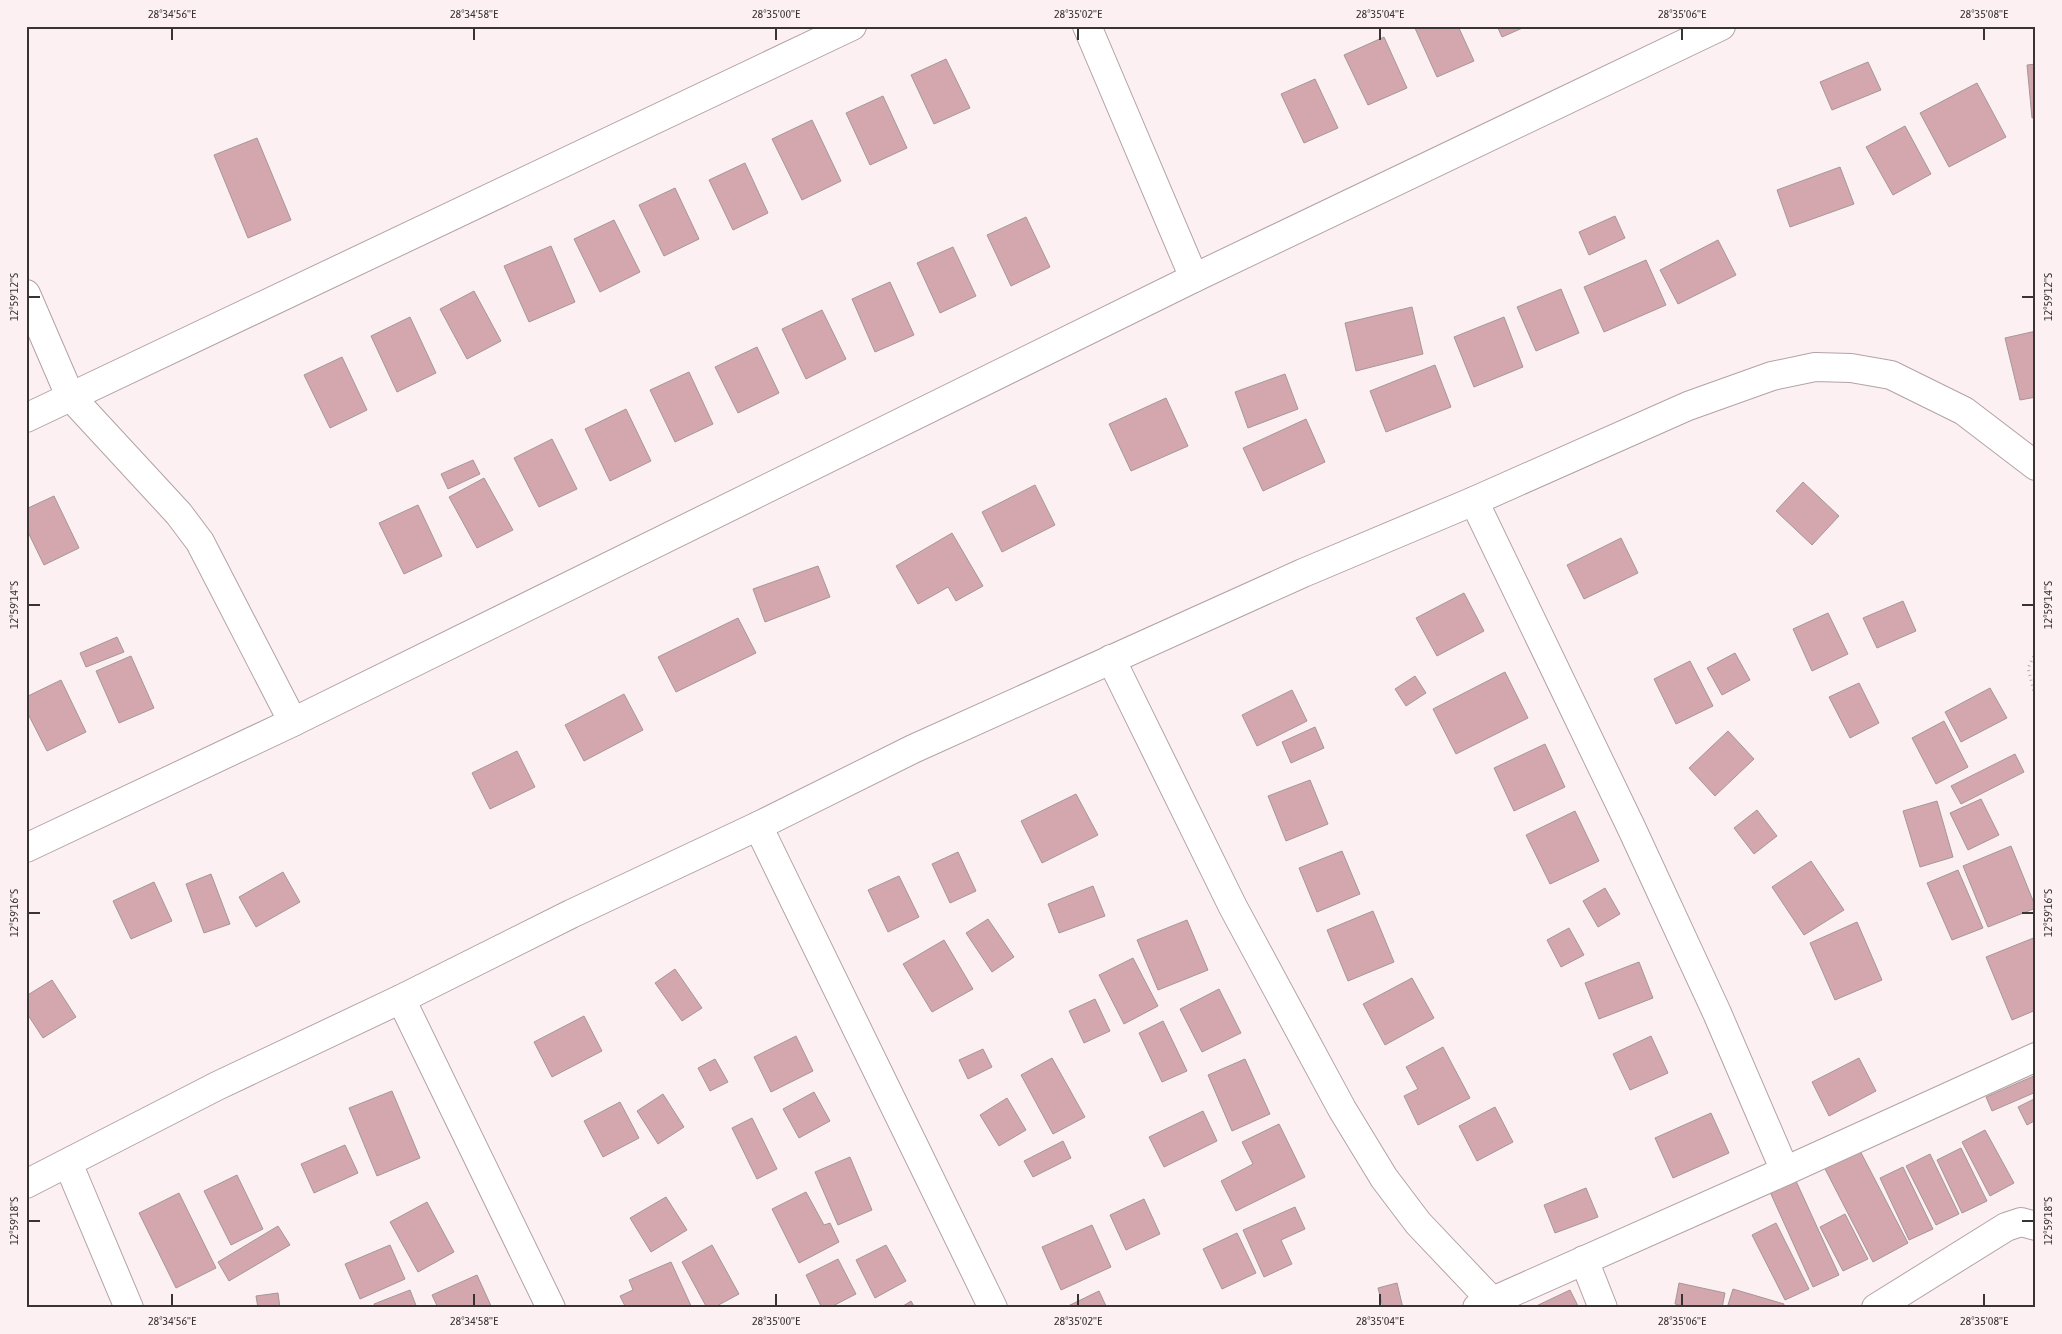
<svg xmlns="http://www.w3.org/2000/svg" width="2062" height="1334" font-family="'Asap Condensed',sans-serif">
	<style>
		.building { fill: #d3a7ad; stroke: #a59798 }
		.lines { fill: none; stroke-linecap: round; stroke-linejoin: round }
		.minor-casing { stroke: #b2a3a5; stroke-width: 30 }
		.path { stroke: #b8aeaf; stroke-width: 3; stroke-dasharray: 1 4; stroke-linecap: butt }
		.minor { stroke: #fff; stroke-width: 28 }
		.ticks { fill: none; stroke: #393434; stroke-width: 2 }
		.neatline { fill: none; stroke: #393434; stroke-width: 2 }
		.ticks-label { font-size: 12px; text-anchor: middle; fill: #393434 }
	</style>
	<rect width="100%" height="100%" fill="#fdf0f2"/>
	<g class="building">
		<path d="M1414,26H1458L1474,61L1437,77Z"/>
		<path d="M1497,26H1527L1502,37Z"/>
		<path d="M1384,37L1407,88L1368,105L1344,55Z"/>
		<path d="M946,59L970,108L934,124L911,75Z"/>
		<path d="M1868,62L1881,90L1832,110L1820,82Z"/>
		<path d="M2036,64V117L2032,118L2027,65Z"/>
		<path d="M1315,79L1338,128L1304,143L1281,94Z"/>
		<path d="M1977,83L2006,137L1949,167L1920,113Z"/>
		<path d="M883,96L907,148L870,165L846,113Z"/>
		<path d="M812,120L841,181L802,200L772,139Z"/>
		<path d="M1905,126L1931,174L1893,195L1866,147Z"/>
		<path d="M257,138L291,220L248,238L214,155Z"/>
		<path d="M745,163L768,213L733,230L709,180Z"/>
		<path d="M1840,167L1854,204L1790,227L1777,190Z"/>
		<path d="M675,188L699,239L664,256L639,205Z"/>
		<path d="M1615,216L1625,238L1589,255L1579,232Z"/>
		<path d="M1026,217L1050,267L1011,286L987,235Z"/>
		<path d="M614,220L640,272L600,292L574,239Z"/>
		<path d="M1718,240L1736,275L1678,304L1660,270Z"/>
		<path d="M551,246L575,302L529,322L504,266Z"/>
		<path d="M953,247L976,296L940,313L917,263Z"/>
		<path d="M1646,260L1666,305L1604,332L1584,287Z"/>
		<path d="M890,282L914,335L875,352L852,299Z"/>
		<path d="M1561,289L1579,333L1536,351L1517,307Z"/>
		<path d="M474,291L501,341L467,359L440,309Z"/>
		<path d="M1412,307L1423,354L1356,371L1345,323Z"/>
		<path d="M822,310L846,359L806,379L782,329Z"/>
		<path d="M410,317L436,373L397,392L371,336Z"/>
		<path d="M1504,317L1523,367L1474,387L1454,337Z"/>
		<path d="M2036,331V397L2020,400L2005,338Z"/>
		<path d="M757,347L779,393L738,413L715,367Z"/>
		<path d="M342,357L367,410L330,428L304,375Z"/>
		<path d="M1435,365L1451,407L1386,432L1370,391Z"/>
		<path d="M689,372L713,424L675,442L650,390Z"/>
		<path d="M1285,374L1298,409L1248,428L1235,392Z"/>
		<path d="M1166,398L1188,446L1131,471L1109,424Z"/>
		<path d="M626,409L651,461L610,481L585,429Z"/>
		<path d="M1306,419L1325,462L1263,491L1243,448Z"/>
		<path d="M552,439L577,489L539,507L514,458Z"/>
		<path d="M473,460L480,474L448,489L441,474Z"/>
		<path d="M484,478L513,530L477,548L449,497Z"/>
		<path d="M1803,482L1839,516L1812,545L1776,511Z"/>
		<path d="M1035,485L1055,525L1002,552L982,512Z"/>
		<path d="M54,496L79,548L44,565L26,528V509Z"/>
		<path d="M418,505L442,556L404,574L379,523Z"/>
		<path d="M952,533L983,586L956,601L948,587L918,604L896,566Z"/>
		<path d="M1621,538L1638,573L1584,599L1567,565Z"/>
		<path d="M818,566L830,597L765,622L753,589Z"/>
		<path d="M1464,593L1484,631L1437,656L1416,618Z"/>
		<path d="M1903,601L1916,631L1877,648L1863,618Z"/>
		<path d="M1828,613L1848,654L1812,671L1793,629Z"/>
		<path d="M738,618L756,653L676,692L658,657Z"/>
		<path d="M117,637L124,652L86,667L80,653Z"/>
		<path d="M1735,653L1750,680L1722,695L1707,668Z"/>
		<path d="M131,656L154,708L119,723L96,671Z"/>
		<path d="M1690,661L1713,706L1676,724L1654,679Z"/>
		<path d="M1505,672L1528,718L1456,754L1433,709Z"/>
		<path d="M1415,676L1426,693L1406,706L1395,689Z"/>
		<path d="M61,680L86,732L47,751L26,710V697Z"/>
		<path d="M1859,683L1879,723L1850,738L1829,697Z"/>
		<path d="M1990,688L2007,718L1961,742L1945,712Z"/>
		<path d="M1292,690L1307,721L1257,746L1242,715Z"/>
		<path d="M624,694L643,730L584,761L565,725Z"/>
		<path d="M1944,721L1968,767L1936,784L1912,738Z"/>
		<path d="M1315,727L1324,748L1291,763L1282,742Z"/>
		<path d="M1728,731L1754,759L1715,796L1689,768Z"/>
		<path d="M1545,744L1565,787L1514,811L1494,768Z"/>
		<path d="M517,751L535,787L490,809L472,773Z"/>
		<path d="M2015,754L2024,772L1961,804L1951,786Z"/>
		<path d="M1310,780L1328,824L1286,841L1268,796Z"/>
		<path d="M1076,794L1098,835L1042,863L1021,821Z"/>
		<path d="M1981,799L1999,835L1968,850L1950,813Z"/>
		<path d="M1937,801L1953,857L1920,867L1903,811Z"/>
		<path d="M1757,810L1777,836L1754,854L1734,828Z"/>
		<path d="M1575,811L1599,861L1550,884L1526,835Z"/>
		<path d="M2011,846L2036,908L1988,927L1963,866Z"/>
		<path d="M1342,851L1360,894L1317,912L1299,868Z"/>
		<path d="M958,852L976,891L950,903L932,864Z"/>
		<path d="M1811,861L1844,910L1804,935L1772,887Z"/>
		<path d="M1958,870L1983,928L1952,940L1927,883Z"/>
		<path d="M283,872L300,902L256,927L239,897Z"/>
		<path d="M211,874L230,924L204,933L186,884Z"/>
		<path d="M899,876L919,917L888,932L868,890Z"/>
		<path d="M154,882L172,921L131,939L113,901Z"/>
		<path d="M1093,886L1105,916L1059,933L1048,904Z"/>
		<path d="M1605,888L1620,914L1598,927L1583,901Z"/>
		<path d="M1373,911L1394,962L1348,981L1327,930Z"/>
		<path d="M988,919L1014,957L992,972L966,933Z"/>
		<path d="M1187,920L1208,970L1158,990L1137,940Z"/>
		<path d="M1857,922L1882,980L1835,1000L1810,943Z"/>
		<path d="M1569,928L1584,955L1561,967L1547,940Z"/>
		<path d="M2036,937V1010L2012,1020L1986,957Z"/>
		<path d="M944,940L973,989L932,1012L903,964Z"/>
		<path d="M1133,958L1158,1006L1124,1024L1099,975Z"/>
		<path d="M1639,962L1653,998L1599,1019L1585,983Z"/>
		<path d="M675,969L702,1008L682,1021L655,983Z"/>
		<path d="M1412,978L1434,1018L1385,1045L1363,1004Z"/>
		<path d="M52,980L76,1017L43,1038L26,1012V996Z"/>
		<path d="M1219,989L1241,1033L1202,1052L1180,1009Z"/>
		<path d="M1095,999L1110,1031L1084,1043L1069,1011Z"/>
		<path d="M584,1016L602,1051L552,1077L534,1042Z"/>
		<path d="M1163,1021L1187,1071L1162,1082L1139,1033Z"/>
		<path d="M796,1036L813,1071L771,1092L754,1057Z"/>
		<path d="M1651,1036L1668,1073L1630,1090L1613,1054Z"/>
		<path d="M1443,1047L1470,1098L1418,1125L1404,1096L1418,1089L1406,1067Z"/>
		<path d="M983,1049L992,1067L968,1079L959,1060Z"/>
		<path d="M1052,1058L1085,1117L1053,1134L1021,1075Z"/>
		<path d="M1859,1058L1876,1091L1829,1116L1812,1082Z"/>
		<path d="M715,1059L728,1082L710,1091L698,1068Z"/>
		<path d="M1245,1059L1270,1114L1232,1131L1208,1075Z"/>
		<path d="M2036,1075V1092L1992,1111L1986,1097Z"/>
		<path d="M392,1091L420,1158L377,1176L349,1108Z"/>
		<path d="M814,1092L830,1121L799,1138L783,1109Z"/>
		<path d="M663,1094L684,1127L658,1144L637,1111Z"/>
		<path d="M1007,1098L1026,1130L999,1146L980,1115Z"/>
		<path d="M2036,1098V1120L2027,1125L2018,1107Z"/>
		<path d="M620,1102L639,1138L603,1157L584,1121Z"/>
		<path d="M1495,1107L1513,1142L1477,1161L1459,1126Z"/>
		<path d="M1203,1111L1217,1141L1164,1167L1149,1137Z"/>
		<path d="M1711,1113L1729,1153L1673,1178L1655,1138Z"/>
		<path d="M752,1118L777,1169L757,1179L732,1128Z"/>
		<path d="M1279,1124L1305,1177L1236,1211L1221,1181L1253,1164L1242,1142Z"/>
		<path d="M1985,1130L2014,1183L1990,1196L1962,1142Z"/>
		<path d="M1063,1141L1071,1158L1033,1177L1024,1161Z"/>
		<path d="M345,1145L358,1173L314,1193L301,1164Z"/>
		<path d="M1858,1147L1908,1243L1873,1262L1823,1165Z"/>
		<path d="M1961,1148L1987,1201L1962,1213L1937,1160Z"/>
		<path d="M1930,1154L1959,1214L1936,1225L1906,1166Z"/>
		<path d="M850,1157L872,1210L838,1225L815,1172Z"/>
		<path d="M1903,1167L1933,1229L1909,1240L1880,1178Z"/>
		<path d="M237,1175L263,1229L231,1245L204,1191Z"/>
		<path d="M1796,1181L1839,1275L1813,1287L1770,1192Z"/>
		<path d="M1586,1188L1598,1217L1555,1233L1544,1205Z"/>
		<path d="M806,1192L824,1225L830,1223L839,1242L799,1263L772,1209Z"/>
		<path d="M179,1193L216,1268L176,1288L139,1213Z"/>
		<path d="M666,1197L687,1230L651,1252L630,1218Z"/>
		<path d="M1144,1199L1160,1234L1126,1250L1110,1215Z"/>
		<path d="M427,1202L454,1252L418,1272L390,1222Z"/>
		<path d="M1295,1207L1305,1229L1281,1240L1292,1264L1264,1277L1243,1230Z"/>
		<path d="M1845,1214L1868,1259L1843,1271L1820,1227Z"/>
		<path d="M1776,1223L1809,1289L1785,1300L1752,1235Z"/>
		<path d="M1092,1225L1111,1267L1061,1290L1042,1247Z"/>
		<path d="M278,1226L290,1245L229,1281L218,1262Z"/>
		<path d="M1237,1233L1256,1273L1222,1289L1203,1249Z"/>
		<path d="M390,1245L405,1279L360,1299L345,1264Z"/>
		<path d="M712,1245L739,1294L713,1308H707L682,1262Z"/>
		<path d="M886,1245L906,1281L875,1298L856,1260Z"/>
		<path d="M838,1259L856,1294L829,1308H822L806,1275Z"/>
		<path d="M671,1262L692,1308H626L620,1296L633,1290L629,1280Z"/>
		<path d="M477,1275L492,1308H438L432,1295Z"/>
		<path d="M1397,1283L1403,1308H1383L1378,1288Z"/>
		<path d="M1679,1283L1725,1293L1722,1308H1694L1675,1304Z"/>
		<path d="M1733,1289L1784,1304L1783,1308H1727Z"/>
		<path d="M410,1290L417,1308H375L374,1304Z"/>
		<path d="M1570,1290L1579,1308H1532Z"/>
		<path d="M1099,1291L1107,1308H1064Z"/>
		<path d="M278,1293L280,1308H258L256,1296Z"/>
		<path d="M911,1301L915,1308H900Z"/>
	</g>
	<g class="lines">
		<g class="minor-casing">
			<g id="minor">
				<path d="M1087,26L1194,278"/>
				<path d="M26,294L70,396L179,514L200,542L293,722"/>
				<path d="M26,418L852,26"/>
				<path d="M1474,501L1631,827L1717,1013L1785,1171L1477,1308"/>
				<path d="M1111,659L1233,907L1342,1109L1384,1178L1418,1223L1491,1300"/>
				<path d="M758,826L993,1308"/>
				<path d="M26,848L293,722L1194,278L1721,26"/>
				<path d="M401,999L551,1308"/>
				<path d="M68,1163L129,1308"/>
				<path d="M1785,1171L2036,1057"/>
				<path d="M26,1184L217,1086L401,999L571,914L758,826L913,749L1303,573L1474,501L1688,406L1772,376L1815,367L1851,368L1891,375L1964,411L2036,466"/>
				<path d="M1584,1260L1603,1308"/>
				<path d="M1876,1308L2006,1227L2021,1222L2036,1226"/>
			</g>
		</g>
		<path class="path" d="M2036,652L2028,668L2036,700"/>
		<use href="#minor" class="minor"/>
	</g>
	<path class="ticks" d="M172,28V40M474,28V40M776,28V40M1078,28V40M1380,28V40M1682,28V40M1984,28V40M28,297H40M2022,297H2034M28,605H40M2022,605H2034M28,913H40M2022,913H2034M28,1221H40M2022,1221H2034M172,1294V1306M474,1294V1306M776,1294V1306M1078,1294V1306M1380,1294V1306M1682,1294V1306M1984,1294V1306"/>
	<rect width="2062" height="1334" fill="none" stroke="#fdf0f2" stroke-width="55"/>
	<rect x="28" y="28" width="2006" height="1278" class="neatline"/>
	<g class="ticks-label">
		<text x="172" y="18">28°34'56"E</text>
		<text x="474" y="18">28°34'58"E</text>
		<text x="776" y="18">28°35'00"E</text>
		<text x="1078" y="18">28°35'02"E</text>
		<text x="1380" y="18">28°35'04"E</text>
		<text x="1682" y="18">28°35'06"E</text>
		<text x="1984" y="18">28°35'08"E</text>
		<text transform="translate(14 297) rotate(-90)" y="4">12°59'12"S</text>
		<text transform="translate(2048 297) rotate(-90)" y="4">12°59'12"S</text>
		<text transform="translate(14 605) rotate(-90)" y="4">12°59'14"S</text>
		<text transform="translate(2048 605) rotate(-90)" y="4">12°59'14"S</text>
		<text transform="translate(14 913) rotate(-90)" y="4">12°59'16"S</text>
		<text transform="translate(2048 913) rotate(-90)" y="4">12°59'16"S</text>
		<text transform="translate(14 1221) rotate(-90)" y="4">12°59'18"S</text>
		<text transform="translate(2048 1221) rotate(-90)" y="4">12°59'18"S</text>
		<text x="172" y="1325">28°34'56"E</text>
		<text x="474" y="1325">28°34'58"E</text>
		<text x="776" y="1325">28°35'00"E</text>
		<text x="1078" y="1325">28°35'02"E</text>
		<text x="1380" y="1325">28°35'04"E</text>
		<text x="1682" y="1325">28°35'06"E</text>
		<text x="1984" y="1325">28°35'08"E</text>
	</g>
</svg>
